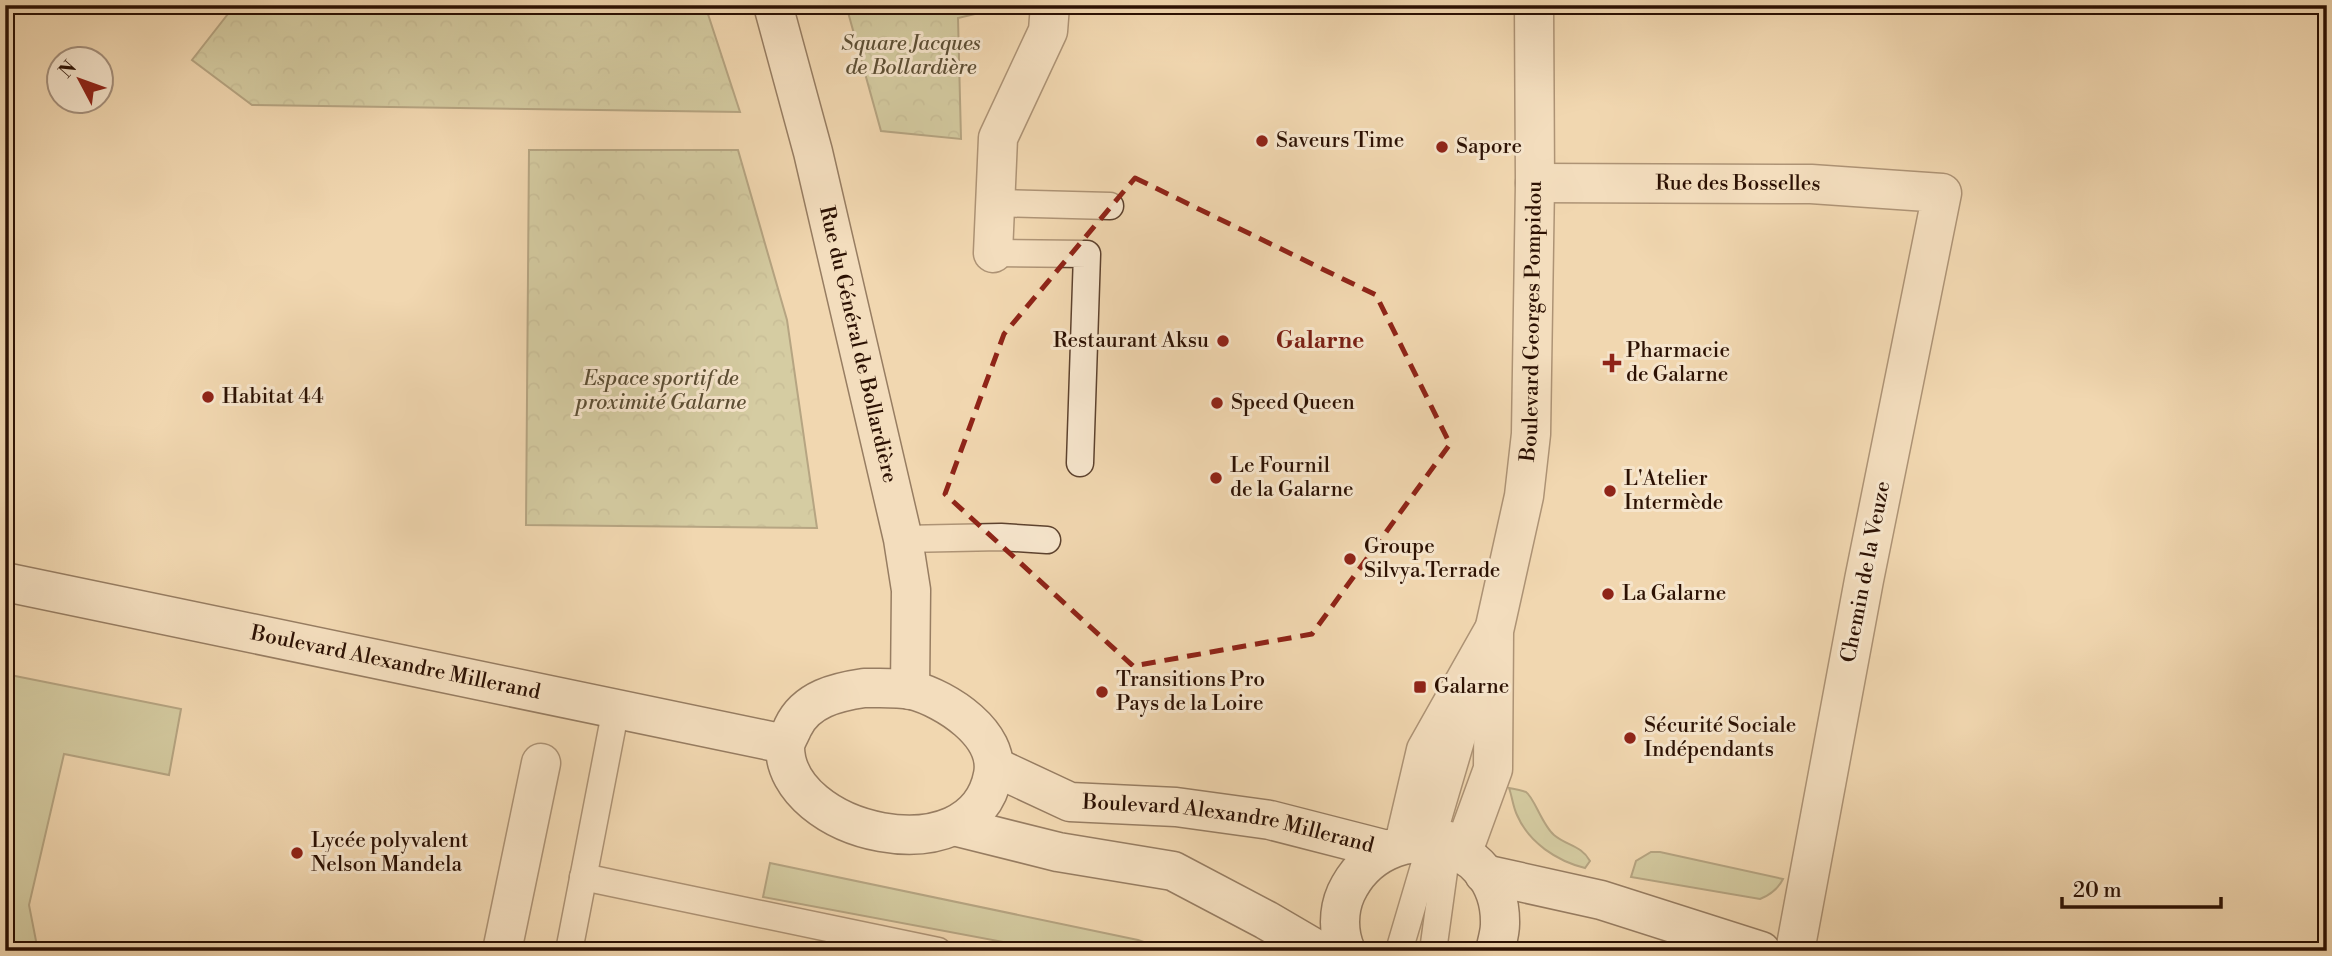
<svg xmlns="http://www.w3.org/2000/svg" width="2332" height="956" font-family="'Libre Bodoni',serif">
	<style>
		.grass { fill: #b4bf90; stroke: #70684a; stroke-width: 2 }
		.forest { fill: url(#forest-crowns); stroke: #70684a; stroke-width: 2 }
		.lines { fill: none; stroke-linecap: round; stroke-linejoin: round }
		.lane-casing { stroke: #5d422e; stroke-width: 29 }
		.street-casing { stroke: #5d422e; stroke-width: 41 }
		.secondary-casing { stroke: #2c1103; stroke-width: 41 }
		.lane { stroke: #f6e5cc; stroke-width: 26 }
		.street { stroke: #f6e5cc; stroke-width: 38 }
		.secondary { stroke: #f6e5cc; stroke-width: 38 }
		.marked { fill: none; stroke: #8f2418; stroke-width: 5; stroke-dasharray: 14 9; stroke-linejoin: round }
		.poi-dot { fill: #8f2418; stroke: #f6e5cc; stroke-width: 2.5 }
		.labels { text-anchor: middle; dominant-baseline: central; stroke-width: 6; stroke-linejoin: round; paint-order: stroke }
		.park-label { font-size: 21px; font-style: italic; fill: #5c4e34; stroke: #f6e5cc }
		.poi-label { font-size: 21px; fill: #2c1103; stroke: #f6e5cc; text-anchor: start }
		.street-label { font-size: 21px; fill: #2c1103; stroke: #f6e5cc }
		.neighbourhood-label { font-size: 23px; font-weight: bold; fill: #7a1f14; stroke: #f6e5cc }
	</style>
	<defs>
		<pattern id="forest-crowns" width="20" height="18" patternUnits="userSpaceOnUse" patternTransform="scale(1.75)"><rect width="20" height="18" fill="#b4bf90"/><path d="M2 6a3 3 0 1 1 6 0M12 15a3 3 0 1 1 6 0" fill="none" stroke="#9ba37b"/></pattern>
	</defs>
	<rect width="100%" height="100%" fill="#f1d7b0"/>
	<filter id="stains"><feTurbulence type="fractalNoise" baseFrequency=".00286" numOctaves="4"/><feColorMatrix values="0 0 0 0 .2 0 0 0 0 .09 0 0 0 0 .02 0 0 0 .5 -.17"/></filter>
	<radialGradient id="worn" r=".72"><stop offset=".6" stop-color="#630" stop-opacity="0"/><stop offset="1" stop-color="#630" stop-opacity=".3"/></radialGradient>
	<g class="grass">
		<path d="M5,674L181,709L169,775L64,754L29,905L38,951H5Z"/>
		<path d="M1509,788C1515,789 1521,790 1526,792C1534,797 1542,825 1554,835C1567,846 1581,845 1590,861L1585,868C1557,861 1529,843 1517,815C1513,807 1512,796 1509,788Z"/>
		<path d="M1651,852H1660L1783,879C1778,889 1770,895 1760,899L1631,877L1636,861Z"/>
		<path d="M770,863L1138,940L1170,951H1052L763,897Z"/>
	</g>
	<g class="forest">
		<path d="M235,5H705L740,112L252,105L192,60Z"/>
		<path d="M846,5H1013L958,18L961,139L881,131Z"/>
		<path d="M529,150H738L787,320L817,528L526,525Z"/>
	</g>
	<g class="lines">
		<g class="lane-casing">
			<g id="lane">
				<path d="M994,203L1110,206"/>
				<path d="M993,253L1087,254L1080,463"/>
				<path d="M903,539L1001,537L1047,540"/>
				<path d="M583,877L938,951"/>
				<path d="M569,951L616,708"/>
				<path d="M1399,951L1479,680"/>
				<path d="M1433,951L1449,835"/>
			</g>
		</g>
		<g class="street-casing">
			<g id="street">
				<path id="s1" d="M1535,183L1811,184L1942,193L1864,580L1795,951"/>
				<path d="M993,253L998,138L1048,31L1050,5"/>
				<path d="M1404,844L1426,750L1492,633"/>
				<path id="s2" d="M1462,854L1493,769L1494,631L1524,496L1531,434L1535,183L1534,5"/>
				<path d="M502,951L541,763"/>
			</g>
		</g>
		<g class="secondary-casing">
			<g id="secondary">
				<path id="s3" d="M773,5L813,152L903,539L911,590L910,690"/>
				<path id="s4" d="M5,582L785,744"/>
				<path d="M864,688C880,688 897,687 912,690C946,699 1001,734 993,775C974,878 784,834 785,746C786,740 791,732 793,727C806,699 837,692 864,688Z"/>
				<path id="s5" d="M995,767L1070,802L1176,807L1270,820L1387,850"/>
				<path d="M954,826L1058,852L1173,871L1266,920L1319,951"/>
				<path d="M1484,874L1601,900L1761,951"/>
				<path d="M1346,951C1338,933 1338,911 1346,893C1384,812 1502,835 1500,924C1500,933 1497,942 1495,951"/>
			</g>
		</g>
		<use href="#lane" class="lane"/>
		<use href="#street" class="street"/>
		<use href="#secondary" class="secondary"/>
	</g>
	<path d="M0 0H2332V956H0ZM1135,178L1376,295L1450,444L1312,634L1133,666L945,494L1004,334Z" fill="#f1d7b0" fill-opacity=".55" fill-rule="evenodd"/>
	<path class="marked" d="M1135,178L1376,295L1450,444L1312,634L1133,666L945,494L1004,334Z"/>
	<g class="poi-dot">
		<circle cx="1262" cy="141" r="7"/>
		<circle cx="1442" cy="147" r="7"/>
		<circle cx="1223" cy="341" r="7"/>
		<path d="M1608.5 352.5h7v7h7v7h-7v7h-7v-7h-7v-7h7z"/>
		<circle cx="208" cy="397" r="7"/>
		<circle cx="1217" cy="403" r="7"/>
		<circle cx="1216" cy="478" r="7"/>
		<circle cx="1610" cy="491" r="7"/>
		<circle cx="1350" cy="559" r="7"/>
		<circle cx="1608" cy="594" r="7"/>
		<rect x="1413" y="680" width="14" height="14" rx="3.5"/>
		<circle cx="1102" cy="692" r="7"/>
		<circle cx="1630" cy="738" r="7"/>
		<circle cx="297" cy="853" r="7"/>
	</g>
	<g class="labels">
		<g class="park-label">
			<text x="911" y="44">Square Jacques<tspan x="911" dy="24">de Bollardière</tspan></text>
			<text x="661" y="379">Espace sportif de<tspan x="661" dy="24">proximité Galarne</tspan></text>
		</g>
		<g class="poi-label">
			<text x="1276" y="141">Saveurs Time</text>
			<text x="1456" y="147">Sapore</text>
			<text x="1209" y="341" text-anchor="end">Restaurant Aksu</text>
			<text x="1626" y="351">Pharmacie<tspan x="1626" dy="24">de Galarne</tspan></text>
			<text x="222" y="397">Habitat 44</text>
			<text x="1231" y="403">Speed Queen</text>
			<text x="1230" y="466">Le Fournil<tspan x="1230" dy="24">de la Galarne</tspan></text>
			<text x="1624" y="479">L'Atelier<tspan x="1624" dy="24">Intermède</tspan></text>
			<text x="1364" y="547">Groupe<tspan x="1364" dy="24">Silvya.Terrade</tspan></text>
			<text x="1622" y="594">La Galarne</text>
			<text x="1116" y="680">Transitions Pro<tspan x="1116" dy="24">Pays de la Loire</tspan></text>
			<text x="1434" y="687">Galarne</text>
			<text x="1644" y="726">Sécurité Sociale<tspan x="1644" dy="24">Indépendants</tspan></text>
			<text x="311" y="841">Lycée polyvalent<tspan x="311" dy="24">Nelson Mandela</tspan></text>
		</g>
		<g class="street-label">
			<text stroke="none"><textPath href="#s1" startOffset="203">Rue des Bosselles</textPath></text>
			<text stroke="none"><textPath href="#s2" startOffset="542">Boulevard Georges Pompidou</textPath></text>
			<text stroke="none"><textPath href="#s3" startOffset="350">Rue du Général de Bollardière</textPath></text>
			<text transform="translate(1866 572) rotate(-79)">Chemin de la Veuze</text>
			<text stroke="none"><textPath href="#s4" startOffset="399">Boulevard Alexandre Millerand</textPath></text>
			<text stroke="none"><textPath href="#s5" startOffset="243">Boulevard Alexandre Millerand</textPath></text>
		</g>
		<g class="neighbourhood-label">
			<text x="1320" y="341">Galarne</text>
		</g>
	</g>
	<rect width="2332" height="956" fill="none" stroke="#f1d7b0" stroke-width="28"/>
	<rect x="7" y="7" width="2318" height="942" fill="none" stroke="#2c1103" stroke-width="3.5"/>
	<rect x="14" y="14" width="2304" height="928" fill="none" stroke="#2c1103" stroke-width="2"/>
	<g transform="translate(80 80) rotate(311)"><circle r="33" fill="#f6e5cc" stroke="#a5907c" stroke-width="2"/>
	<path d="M0-5L12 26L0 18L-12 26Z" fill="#8f2418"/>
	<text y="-10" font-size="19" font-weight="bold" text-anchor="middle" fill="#2c1103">N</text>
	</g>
	<path d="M2062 897v10h159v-10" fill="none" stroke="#2c1103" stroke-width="3.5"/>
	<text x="2073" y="897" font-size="21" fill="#2c1103" stroke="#f6e5cc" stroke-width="5" paint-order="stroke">20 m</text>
	<rect width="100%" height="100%" filter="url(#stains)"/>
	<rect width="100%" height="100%" fill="url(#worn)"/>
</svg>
